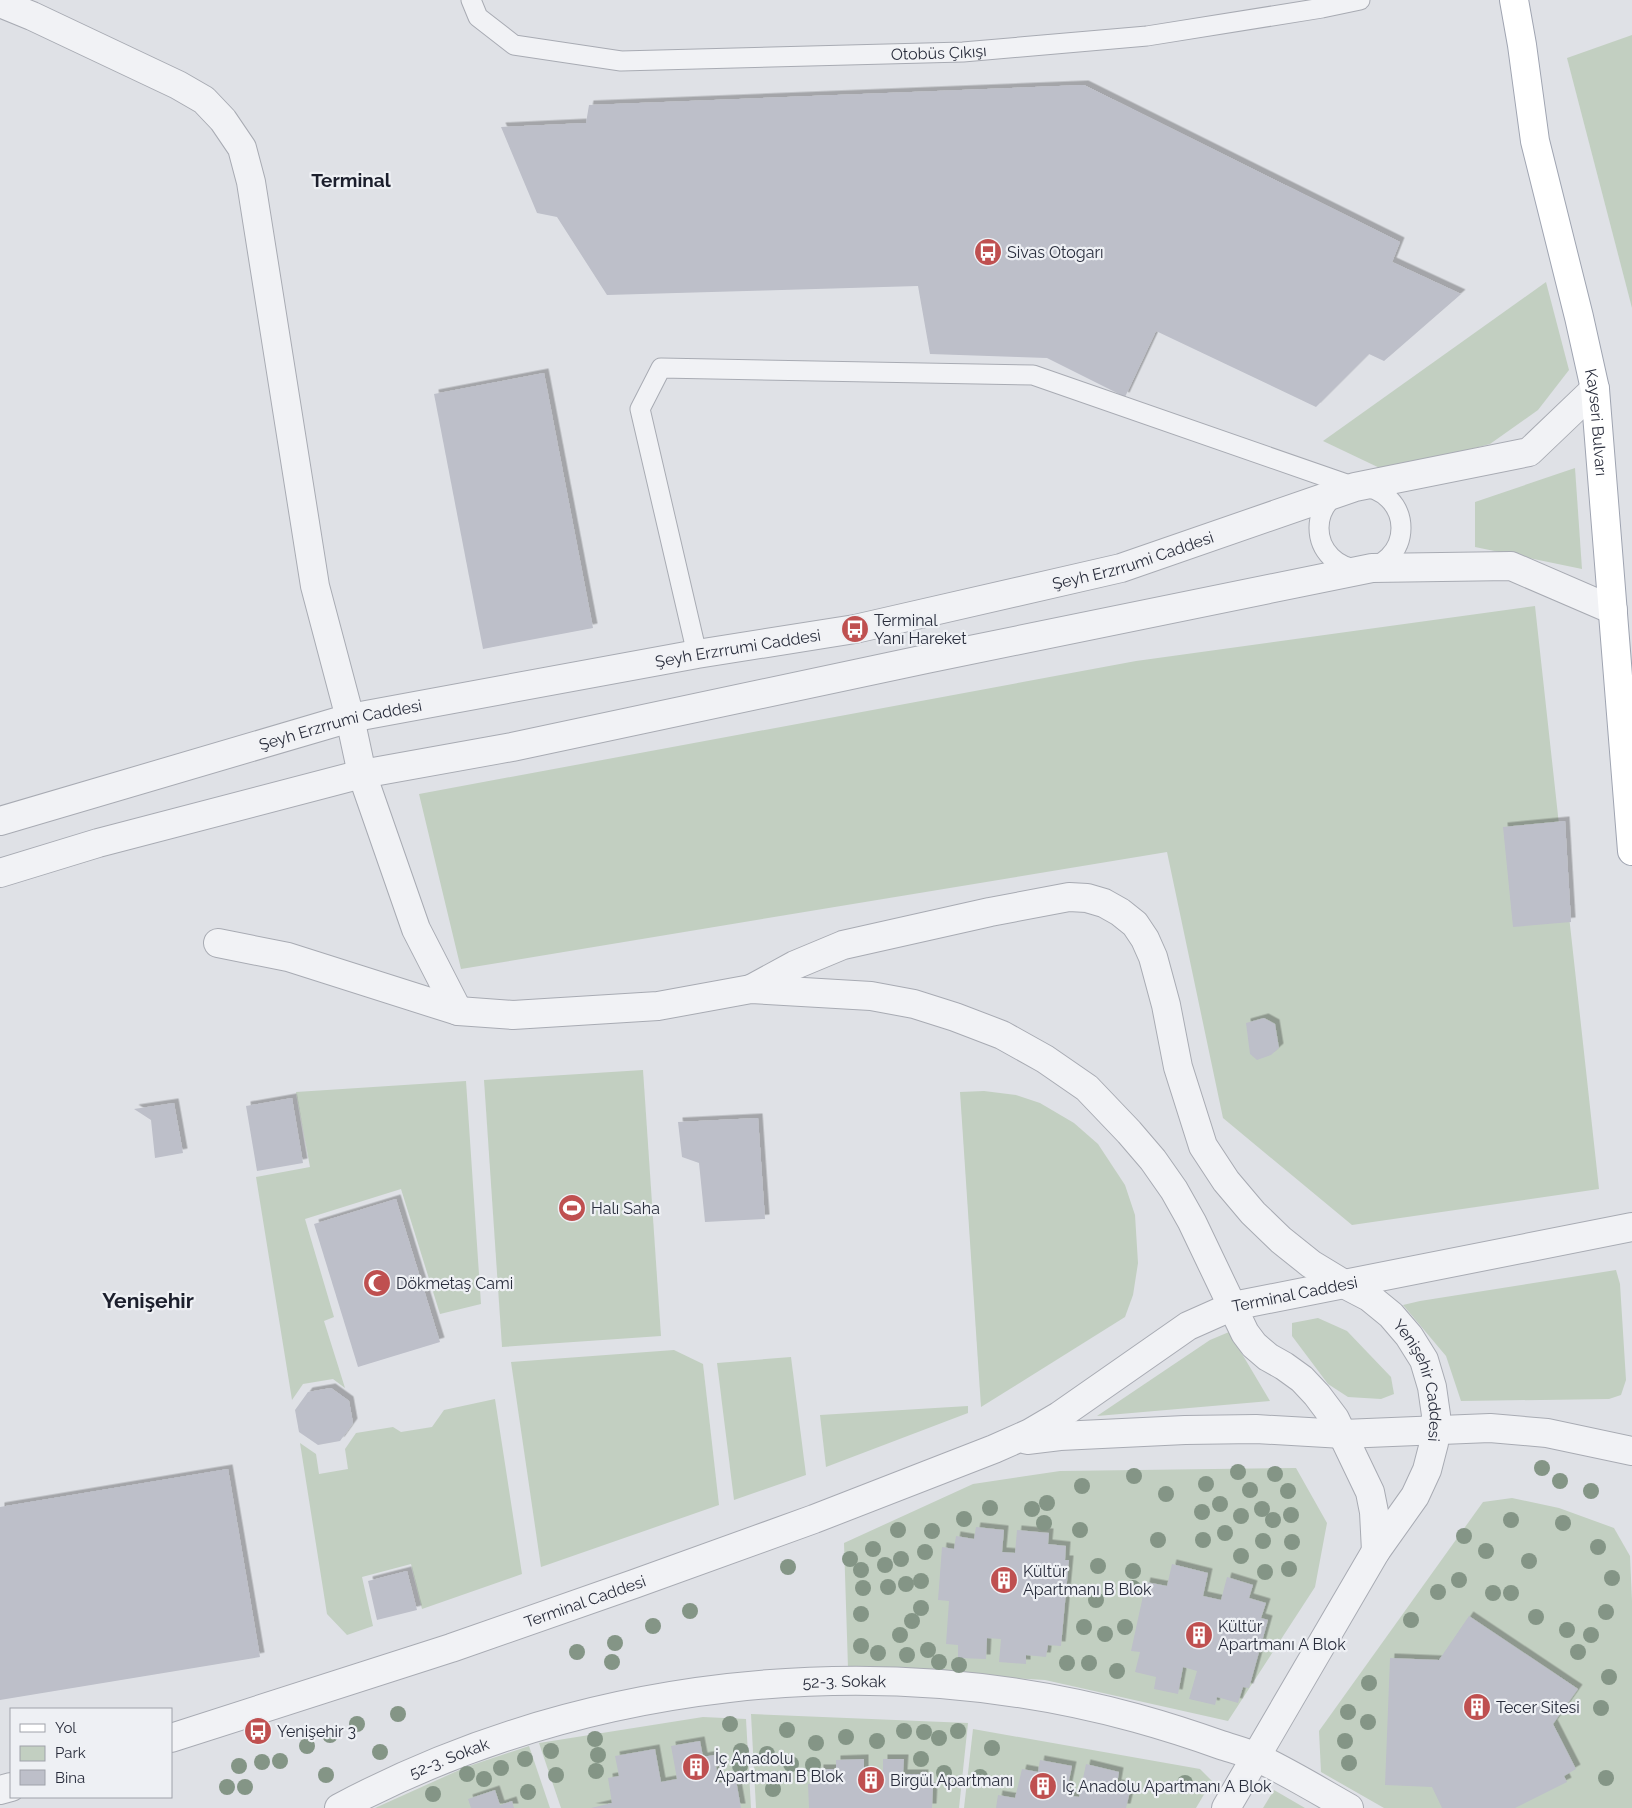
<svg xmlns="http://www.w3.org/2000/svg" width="1632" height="1808" font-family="Raleway,sans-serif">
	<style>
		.green { fill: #c2cfc1 }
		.building { fill: #bdbfc9; filter: url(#shadow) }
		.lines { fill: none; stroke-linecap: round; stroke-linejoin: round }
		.lane-casing { stroke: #a8abb3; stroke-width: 21 }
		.street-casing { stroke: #a8abb3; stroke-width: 30 }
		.primary-casing { stroke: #9fa4b1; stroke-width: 30 }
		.lane { stroke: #f1f2f5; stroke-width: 19 }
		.street { stroke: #f1f2f5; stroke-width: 28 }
		.primary { stroke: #fff; stroke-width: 28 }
		.tree { fill: #849586 }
		.labels { text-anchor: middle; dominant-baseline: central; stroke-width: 4.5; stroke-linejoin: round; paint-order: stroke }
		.street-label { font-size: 16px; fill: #292d3c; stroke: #eef0f4 }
		.poi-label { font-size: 16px; fill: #292d3c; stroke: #eef0f4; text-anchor: start }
		.quarter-label { font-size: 19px; font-weight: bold; fill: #1c1f2d; stroke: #eef0f4 }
		.district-label { font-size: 21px; font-weight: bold; fill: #1c1f2d; stroke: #eef0f4 }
	</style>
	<defs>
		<filter id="shadow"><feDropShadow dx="4.5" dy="-4.5" stdDeviation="0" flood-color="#0004"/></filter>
	</defs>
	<rect width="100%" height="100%" fill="#dfe1e6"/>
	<g class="green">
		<path d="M1632,35V308L1567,58Z"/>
		<path d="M1546,282L1569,370L1538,410L1490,444L1386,471L1323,441Z"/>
		<path d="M1575,468L1582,569L1475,547V502Z"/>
		<path d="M1535,606L1599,1189L1352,1225L1223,1118L1167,852L461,969L419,794L1136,661Z"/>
		<path d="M643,1070L661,1336L502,1347L484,1080Z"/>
		<path d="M466,1081L481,1304L440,1314L401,1189L305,1219L334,1317L324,1321L345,1388L333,1379L303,1384L292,1400L256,1177L310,1167L296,1092Z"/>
		<path d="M984,1091L1016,1095L1040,1103L1074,1123L1098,1144L1125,1185L1135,1215L1138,1263L1133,1295L1125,1317L981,1407L960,1092Z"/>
		<path d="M1616,1270L1620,1284L1626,1380L1621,1395L1609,1399L1461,1401L1446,1356L1403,1305L1420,1301Z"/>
		<path d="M1318,1318L1347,1331L1391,1377L1394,1394L1381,1399L1348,1397L1328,1384L1292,1336V1323Z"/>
		<path d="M1229,1332L1270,1401L1097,1416L1210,1340Z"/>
		<path d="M674,1350L703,1364L719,1505L541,1567L511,1362Z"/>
		<path d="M791,1357L806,1475L734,1500L717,1363Z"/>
		<path d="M495,1399L522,1574L422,1609L411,1564L362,1577L373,1626L347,1635L327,1614L300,1443L316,1454L319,1474L348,1469L345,1449L356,1433L393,1427L401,1432L432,1427L444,1410Z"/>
		<path d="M968,1406V1413L826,1467L820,1415Z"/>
		<path d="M1296,1468L1327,1523L1315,1587L1228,1721L1045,1680L848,1668L844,1543L973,1484L1060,1471Z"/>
		<path d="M1512,1498L1559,1508L1614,1528L1630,1556L1632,1601V1808H1384L1321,1772L1319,1731L1483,1502Z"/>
		<path d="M751,1714L968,1723L959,1808H756Z"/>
		<path d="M703,1717L746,1719L751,1808H561L539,1743Z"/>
		<path d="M973,1729L1200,1769L1212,1781L1196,1808H964Z"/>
		<path d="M529,1746L550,1808H375L466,1767Z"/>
		<path d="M1274,1790L1305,1808H1263Z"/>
	</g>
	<g class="building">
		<path d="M1084,85L1400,242L1392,262L1461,294L1384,361L1369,354L1316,407L1156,331L1125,397L1047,358L930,354L918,286L607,295L557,217L537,213L501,127L586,123L589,105Z"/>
		<path d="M544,373L593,628L483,649L434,394Z"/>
		<path d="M1565,821L1571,922L1513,927L1503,827Z"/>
		<path d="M1264,1018L1275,1024L1279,1048L1271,1055L1257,1060L1250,1054L1246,1023Z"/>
		<path d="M292,1098L303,1163L257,1171L246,1106Z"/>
		<path d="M174,1103L183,1153L155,1158L151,1120L134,1109Z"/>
		<path d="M758,1118L765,1219L705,1222L699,1163L682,1157L678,1122Z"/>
		<path d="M396,1199L440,1342L358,1367L314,1224Z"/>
		<path d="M331,1388L349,1401L353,1423L340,1441L318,1445L299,1432L295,1410L308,1392Z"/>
		<path d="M228,1469L260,1657L0,1700V1507Z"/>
		<path d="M976,1527L1004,1530L1002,1552L1015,1553L1017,1530L1049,1533L1048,1544L1066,1546L1065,1560H1069L1061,1646L1048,1645L1046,1657L1026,1655V1664L999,1662L1001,1639L987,1638L986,1659L958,1658V1645L946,1644L949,1601L938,1600L942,1547L954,1549L956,1536L974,1539Z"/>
		<path d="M1172,1564L1208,1573L1203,1596L1221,1600L1227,1577L1253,1585L1249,1598L1266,1603L1261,1618L1268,1620L1249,1688L1243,1687L1238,1703L1217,1697L1215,1705L1189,1699L1197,1671L1183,1667L1178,1694L1154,1689L1156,1677L1135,1672L1140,1652L1131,1651L1146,1582L1167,1586Z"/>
		<path d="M407,1571L417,1610L377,1620L368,1581Z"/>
		<path d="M1469,1616L1578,1689L1553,1724L1576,1769L1564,1776L1567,1782L1515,1808H1442L1432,1787L1385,1785L1390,1658L1439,1660Z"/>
		<path d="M700,1741L703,1757L714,1755L719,1783L736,1780L741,1808H591L612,1803L608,1778L619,1776L615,1756L655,1749L661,1782L677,1779L671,1746Z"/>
		<path d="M864,1759V1776H883V1759H904L903,1774H924L923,1787H933L932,1808H809L808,1784H819V1769H836V1760Z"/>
		<path d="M1040,1760L1072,1766L1066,1795L1079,1797L1086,1764L1119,1772L1117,1784L1131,1787L1126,1808H996L998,1795L1015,1798L1022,1769L1038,1772Z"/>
		<path d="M495,1790L500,1805L512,1801L514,1808H471L468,1799Z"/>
	</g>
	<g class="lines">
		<g class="lane-casing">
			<g id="lane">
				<path id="s1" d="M471,0L478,17L514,45L621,61L963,52L1147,36L1322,8L1360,0"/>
				<circle cx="1360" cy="528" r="41"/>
				<path d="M697,654L640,409L661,368L1033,375L1355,487"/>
			</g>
		</g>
		<g class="street-casing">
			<g id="street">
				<path d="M0,3L32,16L178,85L204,100L223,120L242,148L251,182L315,586L350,718L362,774L416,929L458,1011"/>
				<path id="s2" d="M0,821L350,718L697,654L855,629L1121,568L1355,487L1529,452L1595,389"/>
				<path d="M0,873L98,843L362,774L512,747L926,659L1372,568L1511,566L1613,610"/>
				<path d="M218,943L288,957L458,1011L513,1015L658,1006L751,989L871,996L914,1004L955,1017L1002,1035L1045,1059L1087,1088L1129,1132L1153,1160L1174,1190L1192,1222L1245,1333L1254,1345L1268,1357L1284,1366L1302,1379L1317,1395L1335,1419L1370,1492L1374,1512L1376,1551"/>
				<path id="s3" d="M751,989L795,965L843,945L990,912L1069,897L1087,898L1104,903L1120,912L1135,924L1145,939L1153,957L1166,1005L1178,1067L1203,1146L1226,1181L1253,1213L1281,1240L1311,1264L1344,1284L1369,1297L1391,1315L1409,1336L1424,1360L1432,1387L1436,1415L1434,1443L1427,1470L1415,1496L1376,1551L1226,1808"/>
				<path d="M1027,1440L1060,1436L1185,1430L1256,1429L1343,1434L1490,1428L1547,1433L1632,1451"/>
				<path id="s4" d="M171,1738L451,1648L634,1584L814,1519L994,1449L1030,1433L1059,1416L1188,1326L1233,1306L1632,1227"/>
				<path d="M0,1790L11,1787"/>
				<path id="s5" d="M339,1808C580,1680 871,1646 1136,1718C1165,1726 1193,1735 1221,1745C1233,1749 1245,1752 1256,1757C1288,1772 1319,1791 1349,1808"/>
			</g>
		</g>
		<g class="primary-casing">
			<g id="primary">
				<path id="s6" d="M1514,0L1522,45L1535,141L1579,317L1595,389L1632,851"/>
			</g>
		</g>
		<use href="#lane" class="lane"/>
		<use href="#street" class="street"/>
		<use href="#primary" class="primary"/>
	</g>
	<g class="tree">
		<circle cx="1542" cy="1468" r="8"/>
		<circle cx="1238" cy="1472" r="8"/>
		<circle cx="1275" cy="1474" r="8"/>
		<circle cx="1134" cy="1476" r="8"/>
		<circle cx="1560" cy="1481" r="8"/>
		<circle cx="1206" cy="1484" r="8"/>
		<circle cx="1082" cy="1486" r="8"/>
		<circle cx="1250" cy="1490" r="8"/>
		<circle cx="1288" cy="1491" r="8"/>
		<circle cx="1591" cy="1491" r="8"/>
		<circle cx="1166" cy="1494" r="8"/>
		<circle cx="1047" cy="1503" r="8"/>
		<circle cx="1220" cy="1504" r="8"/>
		<circle cx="990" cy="1508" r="8"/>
		<circle cx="1032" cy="1509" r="8"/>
		<circle cx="1262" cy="1509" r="8"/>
		<circle cx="1202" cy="1512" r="8"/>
		<circle cx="1291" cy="1515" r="8"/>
		<circle cx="1241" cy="1516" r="8"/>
		<circle cx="964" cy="1519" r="8"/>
		<circle cx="1273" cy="1520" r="8"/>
		<circle cx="1511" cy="1520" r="8"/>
		<circle cx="1044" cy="1523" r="8"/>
		<circle cx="1563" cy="1523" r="8"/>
		<circle cx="898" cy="1530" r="8"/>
		<circle cx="1080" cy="1530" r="8"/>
		<circle cx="932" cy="1531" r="8"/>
		<circle cx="1225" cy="1533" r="8"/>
		<circle cx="1464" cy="1536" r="8"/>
		<circle cx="1158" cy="1540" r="8"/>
		<circle cx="1203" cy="1540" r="8"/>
		<circle cx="1263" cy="1541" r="8"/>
		<circle cx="1292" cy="1542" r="8"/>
		<circle cx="1598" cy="1547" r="8"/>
		<circle cx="873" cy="1549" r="8"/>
		<circle cx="1486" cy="1551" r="8"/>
		<circle cx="925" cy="1552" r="8"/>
		<circle cx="1241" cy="1556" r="8"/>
		<circle cx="850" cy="1559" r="8"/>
		<circle cx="901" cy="1559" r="8"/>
		<circle cx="1529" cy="1561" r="8"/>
		<circle cx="885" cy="1565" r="8"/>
		<circle cx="1098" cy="1566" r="8"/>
		<circle cx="788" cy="1567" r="8"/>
		<circle cx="1289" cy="1569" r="8"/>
		<circle cx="861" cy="1570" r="8"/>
		<circle cx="1133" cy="1571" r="8"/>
		<circle cx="1265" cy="1572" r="8"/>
		<circle cx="1612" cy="1578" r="8"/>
		<circle cx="1459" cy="1580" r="8"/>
		<circle cx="921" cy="1581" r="8"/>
		<circle cx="906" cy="1584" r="8"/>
		<circle cx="888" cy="1587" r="8"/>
		<circle cx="863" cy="1588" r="8"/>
		<circle cx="1133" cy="1588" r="8"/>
		<circle cx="1438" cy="1592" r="8"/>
		<circle cx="1493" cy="1593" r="8"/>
		<circle cx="1511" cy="1593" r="8"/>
		<circle cx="1096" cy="1600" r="8"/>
		<circle cx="921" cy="1608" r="8"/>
		<circle cx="690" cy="1611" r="8"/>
		<circle cx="1606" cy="1612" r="8"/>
		<circle cx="861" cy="1614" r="8"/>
		<circle cx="1536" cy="1617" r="8"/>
		<circle cx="1411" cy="1620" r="8"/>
		<circle cx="912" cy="1621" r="8"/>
		<circle cx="653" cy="1626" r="8"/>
		<circle cx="1084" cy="1627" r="8"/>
		<circle cx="1125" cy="1627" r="8"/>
		<circle cx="1567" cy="1630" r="8"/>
		<circle cx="1105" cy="1634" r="8"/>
		<circle cx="900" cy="1635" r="8"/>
		<circle cx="1591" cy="1635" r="8"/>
		<circle cx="615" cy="1643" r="8"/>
		<circle cx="861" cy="1646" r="8"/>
		<circle cx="928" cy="1650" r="8"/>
		<circle cx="577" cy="1652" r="8"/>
		<circle cx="1578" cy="1652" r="8"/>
		<circle cx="878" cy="1653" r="8"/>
		<circle cx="907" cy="1655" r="8"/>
		<circle cx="612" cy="1662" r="8"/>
		<circle cx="939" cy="1662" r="8"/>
		<circle cx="1067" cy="1663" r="8"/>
		<circle cx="1089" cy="1663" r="8"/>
		<circle cx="959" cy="1665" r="8"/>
		<circle cx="1117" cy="1671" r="8"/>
		<circle cx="1609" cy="1677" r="8"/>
		<circle cx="1369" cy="1683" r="8"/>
		<circle cx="1601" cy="1708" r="8"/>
		<circle cx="1348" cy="1712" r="8"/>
		<circle cx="398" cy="1714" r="8"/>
		<circle cx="1368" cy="1722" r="8"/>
		<circle cx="357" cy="1724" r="8"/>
		<circle cx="730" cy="1724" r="8"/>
		<circle cx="787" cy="1730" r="8"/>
		<circle cx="904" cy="1731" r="8"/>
		<circle cx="958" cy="1731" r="8"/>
		<circle cx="924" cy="1732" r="8"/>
		<circle cx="330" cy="1735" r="8"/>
		<circle cx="846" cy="1737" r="8"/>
		<circle cx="939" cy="1738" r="8"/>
		<circle cx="595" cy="1739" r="8"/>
		<circle cx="877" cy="1741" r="8"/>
		<circle cx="1345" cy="1741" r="8"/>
		<circle cx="816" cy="1743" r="8"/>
		<circle cx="307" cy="1746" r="8"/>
		<circle cx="992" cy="1748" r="8"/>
		<circle cx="551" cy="1751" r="8"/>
		<circle cx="741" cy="1751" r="8"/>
		<circle cx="380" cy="1752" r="8"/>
		<circle cx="767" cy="1754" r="8"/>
		<circle cx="598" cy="1755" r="8"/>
		<circle cx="525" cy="1759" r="8"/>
		<circle cx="921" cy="1759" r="8"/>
		<circle cx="280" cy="1761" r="8"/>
		<circle cx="262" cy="1762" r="8"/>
		<circle cx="1349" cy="1763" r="8"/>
		<circle cx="791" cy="1764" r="8"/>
		<circle cx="813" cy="1765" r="8"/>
		<circle cx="239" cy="1766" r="8"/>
		<circle cx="740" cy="1766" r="8"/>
		<circle cx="501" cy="1768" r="8"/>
		<circle cx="596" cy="1771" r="8"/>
		<circle cx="944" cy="1773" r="8"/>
		<circle cx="467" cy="1774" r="8"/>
		<circle cx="326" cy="1775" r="8"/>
		<circle cx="556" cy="1775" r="8"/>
		<circle cx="980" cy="1777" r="8"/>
		<circle cx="1606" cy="1778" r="8"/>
		<circle cx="484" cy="1779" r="8"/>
		<circle cx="1185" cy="1783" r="8"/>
		<circle cx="227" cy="1787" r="8"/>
		<circle cx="245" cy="1787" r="8"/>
		<circle cx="773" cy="1789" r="8"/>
		<circle cx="528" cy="1792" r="8"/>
		<circle cx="433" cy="1794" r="8"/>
	</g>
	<defs>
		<g id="bus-disc" transform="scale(1.4375)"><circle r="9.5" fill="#bf5050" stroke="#eef0f4"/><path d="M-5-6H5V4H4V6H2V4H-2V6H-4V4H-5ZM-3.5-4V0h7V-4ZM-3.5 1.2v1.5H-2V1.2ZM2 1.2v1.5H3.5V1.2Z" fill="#fff"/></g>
		<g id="stadium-disc" transform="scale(1.4375)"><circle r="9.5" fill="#bf5050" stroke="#eef0f4"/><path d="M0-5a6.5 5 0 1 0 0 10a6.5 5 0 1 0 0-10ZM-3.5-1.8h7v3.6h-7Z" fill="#fff"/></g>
		<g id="mosque-disc" transform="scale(1.4375)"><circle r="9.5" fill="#bf5050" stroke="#eef0f4"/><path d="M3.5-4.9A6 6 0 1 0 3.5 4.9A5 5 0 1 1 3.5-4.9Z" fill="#fff"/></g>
		<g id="building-disc" transform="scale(1.4375)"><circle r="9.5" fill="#bf5050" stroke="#eef0f4"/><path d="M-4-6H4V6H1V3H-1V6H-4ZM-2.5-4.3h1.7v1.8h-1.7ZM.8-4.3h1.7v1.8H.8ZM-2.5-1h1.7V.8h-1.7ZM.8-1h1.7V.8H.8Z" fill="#fff"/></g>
	</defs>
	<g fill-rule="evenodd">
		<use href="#bus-disc" x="988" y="252"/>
		<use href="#bus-disc" x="855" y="629"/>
		<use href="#stadium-disc" x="572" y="1208"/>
		<use href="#mosque-disc" x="377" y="1283"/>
		<use href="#building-disc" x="1004" y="1580"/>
		<use href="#building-disc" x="1199" y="1635"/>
		<use href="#building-disc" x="1477" y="1707"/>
		<use href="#bus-disc" x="258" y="1731"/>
		<use href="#building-disc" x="696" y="1767"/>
		<use href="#building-disc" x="871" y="1780"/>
		<use href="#building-disc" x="1043" y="1786"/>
	</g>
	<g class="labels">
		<g class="street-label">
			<text stroke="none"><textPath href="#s1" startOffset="490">Otobüs Çıkışı</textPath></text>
			<text stroke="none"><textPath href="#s6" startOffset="431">Kayseri Bulvarı</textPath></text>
			<text stroke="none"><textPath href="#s2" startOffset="1164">Şeyh Erzrrumi Caddesi</textPath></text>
			<text stroke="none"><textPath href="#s2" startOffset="759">Şeyh Erzrrumi Caddesi</textPath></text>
			<text stroke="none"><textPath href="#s2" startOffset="354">Şeyh Erzrrumi Caddesi</textPath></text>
			<text stroke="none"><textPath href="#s4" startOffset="1215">Terminal Caddesi</textPath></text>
			<text stroke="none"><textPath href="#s3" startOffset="970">Yenişehir Caddesi</textPath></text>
			<text stroke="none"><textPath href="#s4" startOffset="436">Terminal Caddesi</textPath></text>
			<text stroke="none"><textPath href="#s5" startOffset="526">52-3. Sokak</textPath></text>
			<text stroke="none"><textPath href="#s5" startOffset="121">52-3. Sokak</textPath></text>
		</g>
		<g class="poi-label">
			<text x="1007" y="252">Sivas Otogarı</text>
			<text x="874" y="620">Terminal<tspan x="874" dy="18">Yanı Hareket</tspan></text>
			<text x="591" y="1208">Halı Saha</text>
			<text x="396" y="1283">Dökmetaş Cami</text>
			<text x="1023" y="1571">Kültür<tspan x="1023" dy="18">Apartmanı B Blok</tspan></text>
			<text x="1218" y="1626">Kültür<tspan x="1218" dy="18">Apartmanı A Blok</tspan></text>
			<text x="1496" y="1707">Tecer Sitesi</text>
			<text x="277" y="1731">Yenişehir 3</text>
			<text x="715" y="1758">İç Anadolu<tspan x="715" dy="18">Apartmanı B Blok</tspan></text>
			<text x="890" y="1780">Birgül Apartmanı</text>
			<text x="1062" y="1786">İç Anadolu Apartmanı A Blok</text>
		</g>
		<g class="quarter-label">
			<text x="351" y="180">Terminal</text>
		</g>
		<g class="district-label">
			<text x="148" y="1300">Yenişehir</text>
		</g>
	</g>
	<rect x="10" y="1708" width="162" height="90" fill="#eef0f4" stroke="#9fa2aa"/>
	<rect x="20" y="1724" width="25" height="8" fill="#ffffff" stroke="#9fa2aa"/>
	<text x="55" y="1733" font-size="15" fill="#292d3c">Yol</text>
	<rect x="20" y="1746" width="25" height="15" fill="#c2cfc1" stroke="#9fa2aa"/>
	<text x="55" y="1758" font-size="15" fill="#292d3c">Park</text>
	<rect x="20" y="1770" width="25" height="15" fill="#bdbfc9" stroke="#9fa2aa"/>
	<text x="55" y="1783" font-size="15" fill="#292d3c">Bina</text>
</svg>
